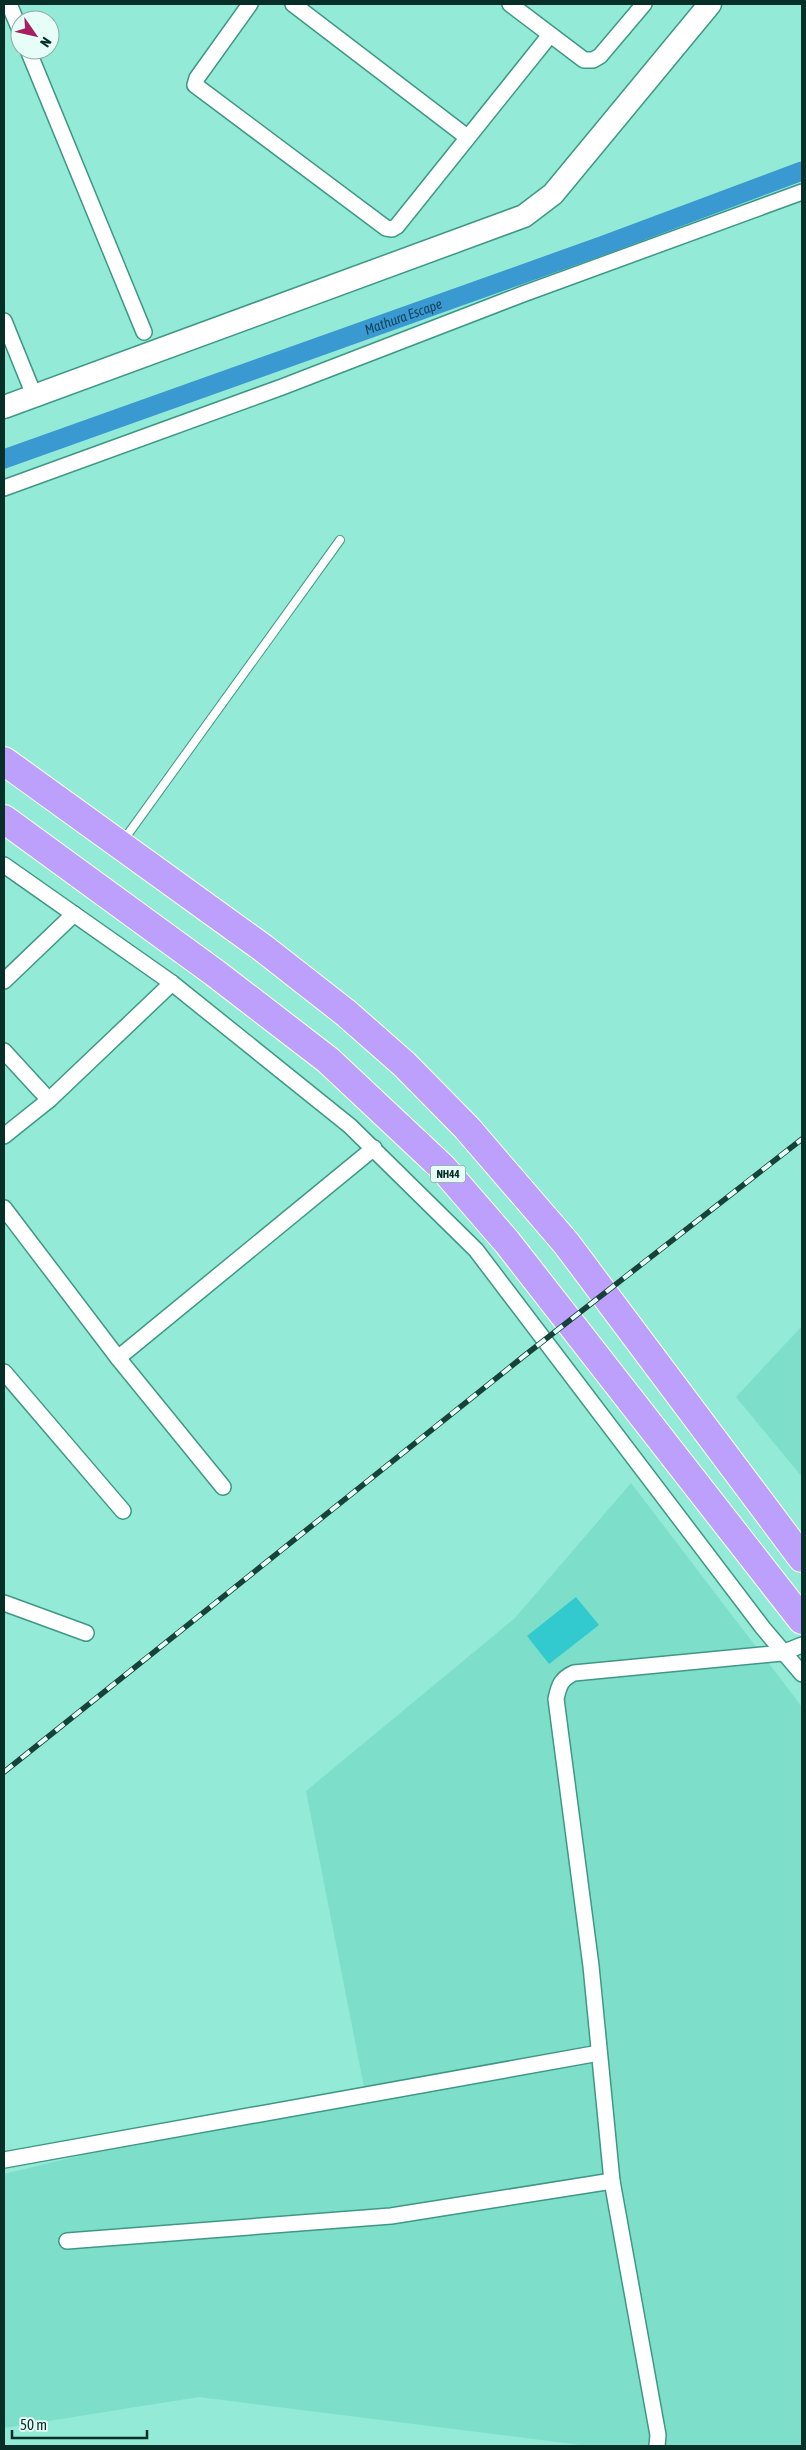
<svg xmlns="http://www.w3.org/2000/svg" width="806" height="2450" font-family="'Asap Condensed',sans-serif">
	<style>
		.built { fill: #7ddec9 }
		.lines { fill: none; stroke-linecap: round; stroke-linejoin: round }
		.canal { stroke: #3a99d0; stroke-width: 19 }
		.building { fill: #33cacf }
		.lane-casing { stroke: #3f9886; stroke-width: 10 }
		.street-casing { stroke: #3f9886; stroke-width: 18 }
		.secondary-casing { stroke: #3f9886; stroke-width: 25 }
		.highway-casing { stroke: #fff; stroke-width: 30 }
		.lane { stroke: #fff; stroke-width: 8 }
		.street { stroke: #fff; stroke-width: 15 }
		.secondary { stroke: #fff; stroke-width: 22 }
		.highway { stroke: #bda0fb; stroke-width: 28 }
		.rail-casing { stroke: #16423a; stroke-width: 5.5 }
		.rail { stroke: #e6fef7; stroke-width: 4; stroke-dasharray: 11; stroke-linecap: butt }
		.labels { text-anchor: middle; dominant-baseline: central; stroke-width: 4.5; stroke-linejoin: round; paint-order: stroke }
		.shield { fill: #e6fef7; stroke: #4a6c65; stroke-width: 1 }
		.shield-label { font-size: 11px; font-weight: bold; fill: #072e27 }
		.water-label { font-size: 14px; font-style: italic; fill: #124662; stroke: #e6fef7 }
	</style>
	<rect width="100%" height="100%" fill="#93ead6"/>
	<g class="built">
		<path d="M802,1326V1477L736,1397Z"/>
		<path d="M631,1483L802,1707V2446H589L199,2397L4,2428V2174L364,2087L306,1791L515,1618Z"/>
	</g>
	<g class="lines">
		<path class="canal" id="s1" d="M4,459L604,245L802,171"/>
	</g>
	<path class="building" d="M576,1597L599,1625L549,1664L527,1636Z"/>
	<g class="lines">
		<g class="lane-casing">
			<path id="lane" d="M123,841L340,540"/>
		</g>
		<g class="street-casing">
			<g id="street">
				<path d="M9,4L20,30"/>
				<path d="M250,4L197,78L195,85L386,228L392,229L397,226L550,35"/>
				<path d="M293,4L467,137"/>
				<path d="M510,4L584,60H593L600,56L644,4"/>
				<path d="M28,50L144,332"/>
				<path d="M4,321L34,395"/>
				<path d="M4,488L282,387L523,294L802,192"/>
				<path d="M4,865L172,983L350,1126L476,1250L763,1628L802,1674"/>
				<path d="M4,981L74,914"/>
				<path d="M4,1051L49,1100"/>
				<path d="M4,1136L49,1100L172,983"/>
				<path d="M4,1208L118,1358L223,1487"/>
				<path d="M118,1358L374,1148"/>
				<path d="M4,1372L123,1511"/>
				<path d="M4,1603L86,1633"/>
				<path d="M4,2160L599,2053"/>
				<path d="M67,2241L391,2216L612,2181"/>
				<path d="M657,2446L658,2435L612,2181L591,1966L556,1699C559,1685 561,1679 574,1673L782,1653L802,1645"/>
			</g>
		</g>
		<g class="secondary-casing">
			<path id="secondary" d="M4,407L524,216L553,194L710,4"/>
		</g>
		<g class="highway-casing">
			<g id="highway">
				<path d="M4,761L263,948L346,1013L404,1064L467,1128L566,1243L802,1558"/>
				<path d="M4,819L215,973L328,1060L443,1168L507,1242L802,1620"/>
			</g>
		</g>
		<use href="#lane" class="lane"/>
		<use href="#street" class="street"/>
		<use href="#secondary" class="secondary"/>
		<use href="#highway" class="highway"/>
		<g class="rail-casing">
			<path id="rail" d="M4,1772L524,1356L802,1139"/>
		</g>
		<use href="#rail" class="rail"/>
	</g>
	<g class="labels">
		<rect class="shield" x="430.5" y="1165.5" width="35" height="17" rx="4"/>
		<g class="shield-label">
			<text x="448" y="1174">NH44</text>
		</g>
		<g class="water-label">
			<text stroke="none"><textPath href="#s1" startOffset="424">Mathura Escape</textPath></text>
		</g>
	</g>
	<rect width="806" height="2450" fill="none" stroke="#072e27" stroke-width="10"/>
	<g transform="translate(35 35) rotate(124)"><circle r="24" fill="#e6fef7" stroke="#8daba4"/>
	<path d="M0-4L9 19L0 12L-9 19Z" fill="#a91e60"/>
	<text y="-8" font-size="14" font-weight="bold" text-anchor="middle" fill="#072e27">N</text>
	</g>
	<path d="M12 2430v8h135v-8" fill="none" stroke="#072e27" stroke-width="2.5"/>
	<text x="20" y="2430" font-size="15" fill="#072e27" stroke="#e6fef7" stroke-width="4" paint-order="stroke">50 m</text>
</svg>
